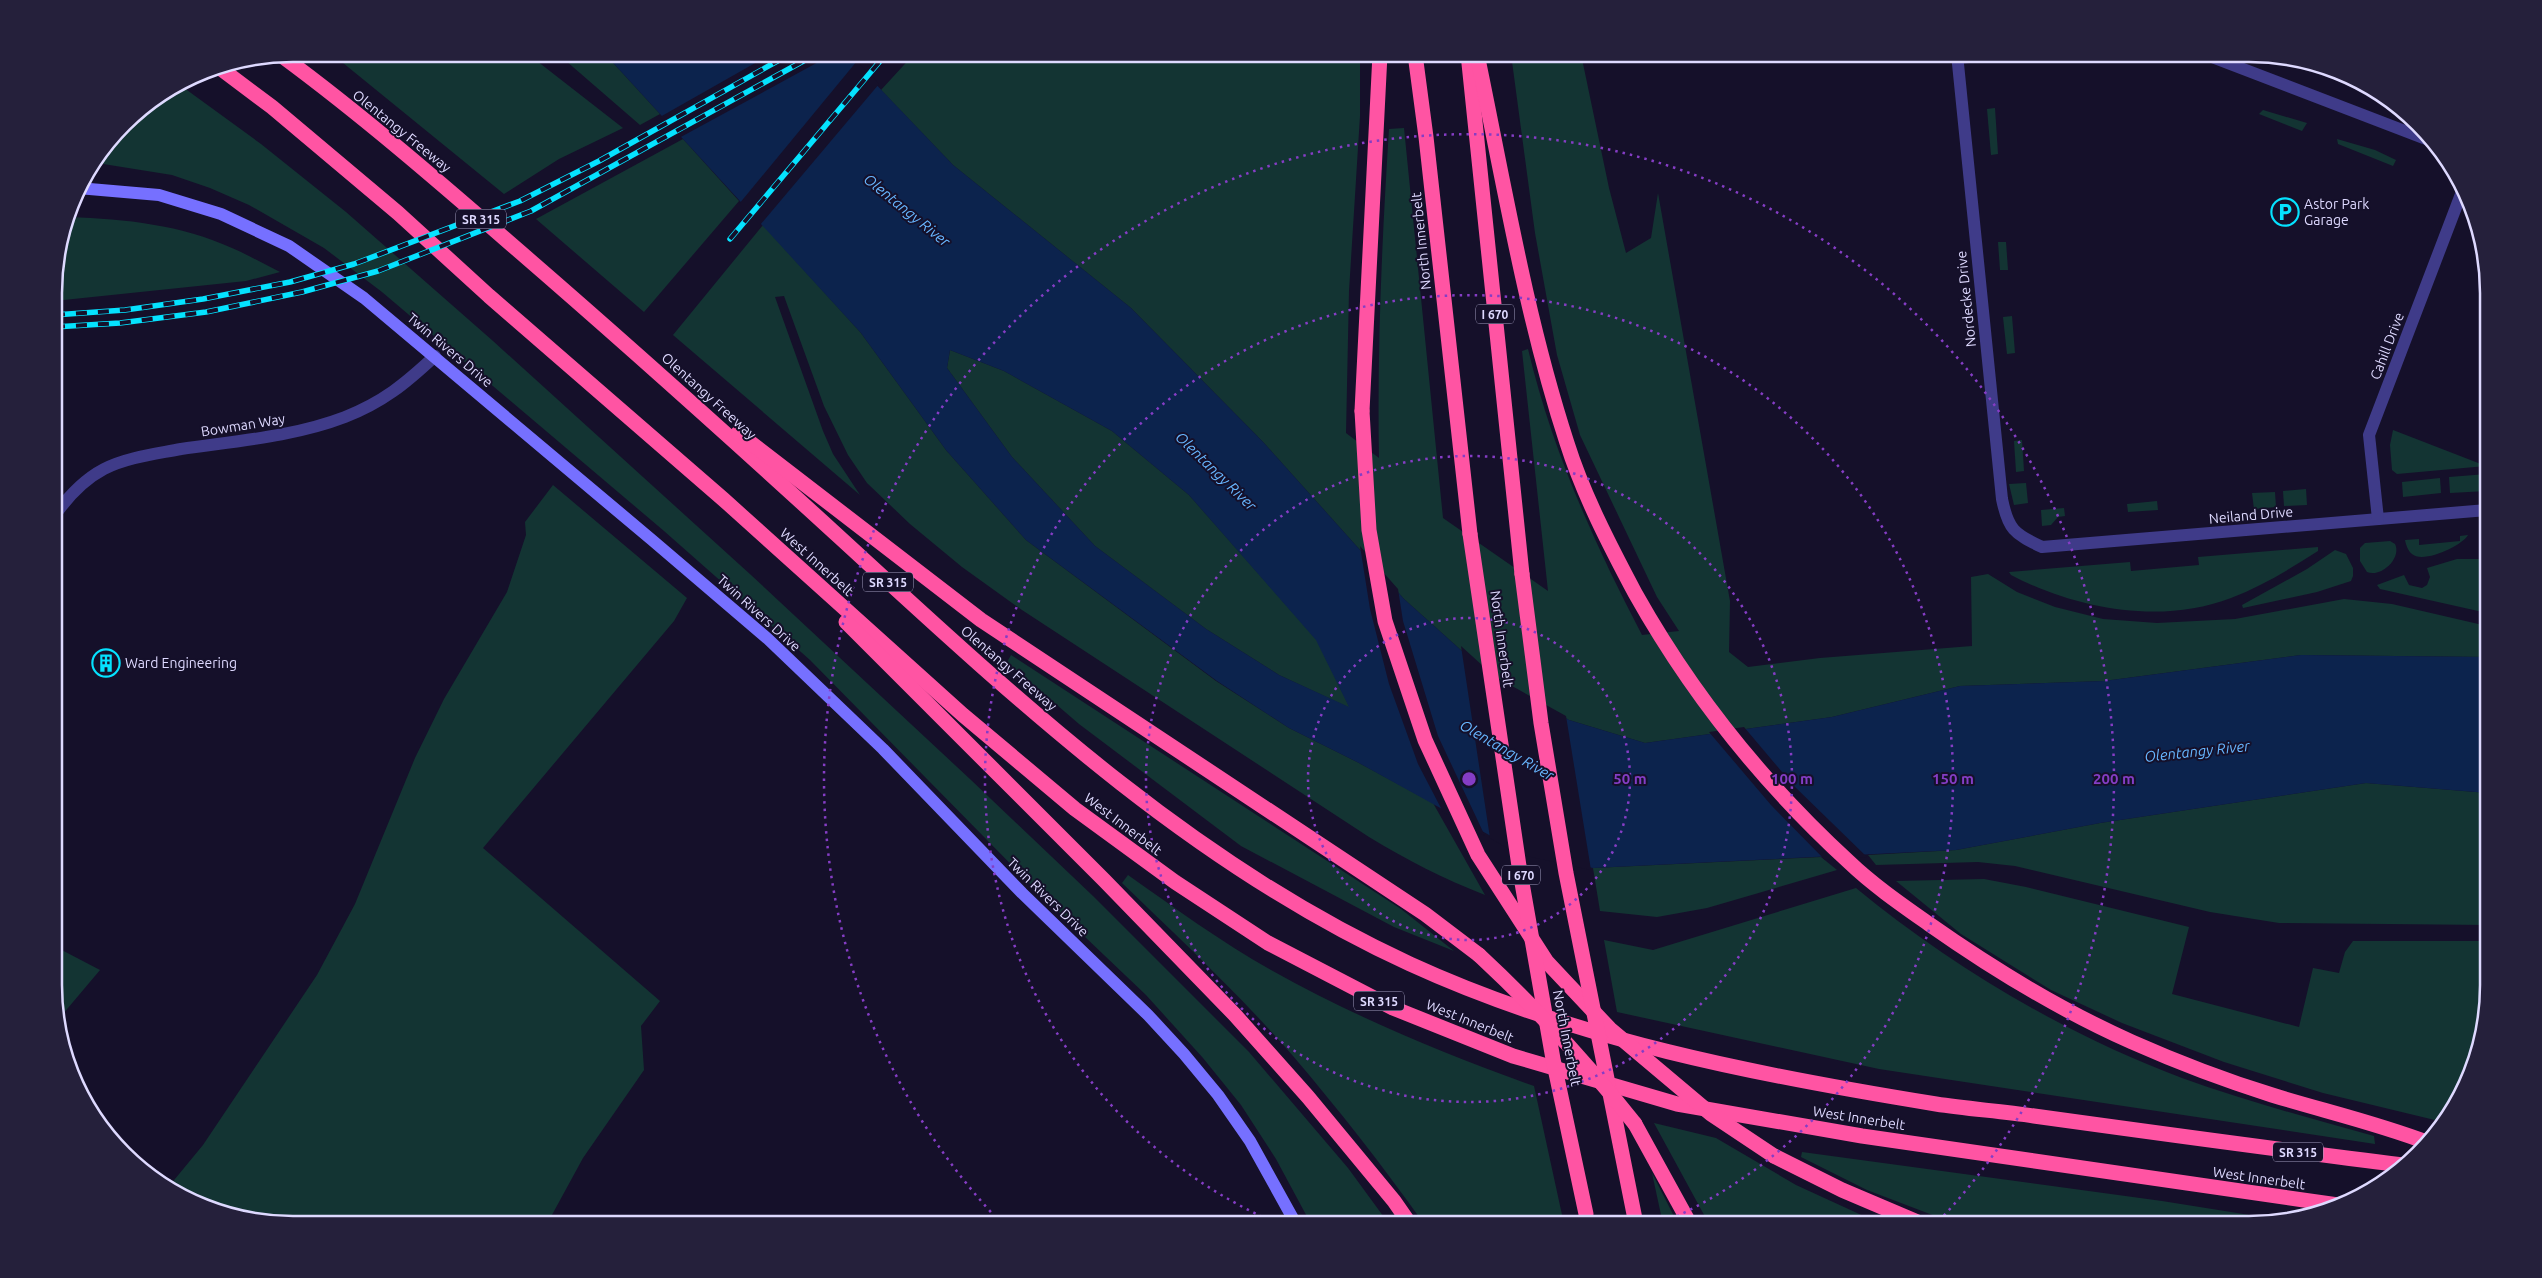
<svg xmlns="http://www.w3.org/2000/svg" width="2542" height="1278" font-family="Ubuntu,sans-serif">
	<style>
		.green { fill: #133433 }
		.water { fill: #0c234d; fill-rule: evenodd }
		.pier { fill: #15102a }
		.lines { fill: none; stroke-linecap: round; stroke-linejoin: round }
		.street { stroke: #3f3b89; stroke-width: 12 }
		.secondary { stroke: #7670ff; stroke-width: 12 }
		.highway { stroke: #ff54a3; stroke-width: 15 }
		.rail-casing { stroke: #05e2ff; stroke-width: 5.5 }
		.rail { stroke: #15102a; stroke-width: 4; stroke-dasharray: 11; stroke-linecap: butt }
		.highway-bridge { stroke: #ff54a3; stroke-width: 15 }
		.ring { fill: none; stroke: #853dc5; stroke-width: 2.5; stroke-dasharray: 2.5 5 }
		.labels { text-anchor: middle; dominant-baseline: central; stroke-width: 4; stroke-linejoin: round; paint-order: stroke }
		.shield { fill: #15102a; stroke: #a29dbf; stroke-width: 1 }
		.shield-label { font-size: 12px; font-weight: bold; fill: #ded9ff }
		.street-label { font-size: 14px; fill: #ded9ff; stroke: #15102a }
		.poi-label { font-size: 14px; fill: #ded9ff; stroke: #15102a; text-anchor: start }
		.water-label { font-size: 15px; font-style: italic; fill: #67b6ff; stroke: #15102a }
		.rim { fill: none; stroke: #ded9ff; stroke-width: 2.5 }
		.centre { fill: #853dc5; stroke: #15102a; stroke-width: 2.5 }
		.ring-label { font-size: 15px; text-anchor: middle; font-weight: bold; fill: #853dc5; stroke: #15102a; stroke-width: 4; stroke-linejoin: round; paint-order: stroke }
	</style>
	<rect width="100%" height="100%" fill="#15102a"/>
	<g class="green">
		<path d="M332,54H528L623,128L559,159L504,194Z"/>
		<path d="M558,54H605L660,114L640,125Z"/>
		<path d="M914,54H1360V116L1349,291L1346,433L1379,458C1377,348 1382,239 1389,129L1404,128L1443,518L1548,591L1522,351L1528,349C1552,450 1594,543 1642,635L1679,631L1657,597L1580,435L1557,355L1535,233L1511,54H1581L1609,188L1626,253L1651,238L1658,193L1730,601L1729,652L1748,667L1820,658L1972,646L1971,577L1988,574L2017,592L2055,607L2103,619L2157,623L2235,619L2344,599L2392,604L2487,626V657L2301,655L2104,681L1960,686L1832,717L1645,743L1569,720L1492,678L1404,599L1264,443L1131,308L953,165L881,90Z"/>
		<path d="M180,85L261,144L346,212L493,341L751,575L971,780L1093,896L1249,1052L1348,1168L1389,1224H1311L1276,1159L1241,1105L1203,1058L1146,995L1042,896L810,660L664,531L382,292L324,248L249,205L210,188L172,175L97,163L135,113Z"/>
		<path d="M1995,108L1998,154L1991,155L1987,109Z"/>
		<path d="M2263,110L2307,123L2302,131L2259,114Z"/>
		<path d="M683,139L739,201L644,312L536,219Z"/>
		<path d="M2337,139L2375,150L2396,160L2393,166L2338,144Z"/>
		<path d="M70,217C125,219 182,225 232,248C248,255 264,264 280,272L246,281L54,301V277Z"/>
		<path d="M763,225L861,333L946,450L1026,540L1216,681L1289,728L1359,763L1433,803L1485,895C1444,879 1407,860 1369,837L1022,610L962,567L910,524L867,483L848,455L824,406L784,296L775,297L823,431L833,454L860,495L673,335Z"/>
		<path d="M1998,242H2006L2008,270H2000Z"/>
		<path d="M2012,316L2015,353L2007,354L2003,317Z"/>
		<path d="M950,350L1004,371L1112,431L1189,495L1317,640L1350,708L1279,675L1206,629L1095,546L1012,457L947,368Z"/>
		<path d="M2393,430L2486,466L2397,474L2392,470L2390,445Z"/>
		<path d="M2022,440L2024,471L2016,472L2014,441Z"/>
		<path d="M2487,474V491L2450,493L2449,477Z"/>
		<path d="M2440,478L2441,493L2403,497L2402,482Z"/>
		<path d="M2026,483L2028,503L2014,505L2009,484Z"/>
		<path d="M553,485L687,598L674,621L483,848L660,1001L641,1026L644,1070L583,1158L547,1224H293L187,1200L170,1185L203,1145L317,975L355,904L415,758L444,699L507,592L526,535L525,522Z"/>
		<path d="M2306,489L2307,505L2284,506L2283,491Z"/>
		<path d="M2275,492L2276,507L2254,509L2252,493Z"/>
		<path d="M2157,501L2158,510L2128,512L2127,504Z"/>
		<path d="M2064,508L2065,516L2058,517L2051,525L2042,526L2041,510Z"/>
		<path d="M2468,535C2462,546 2423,564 2412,554C2408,551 2406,545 2405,540L2419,539V545L2460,541V536Z"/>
		<path d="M2390,541L2395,544C2402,558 2381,578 2367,572L2360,561V548L2365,543Z"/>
		<path d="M2318,547V551C2290,569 2262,586 2231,598C2161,625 2076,609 2011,575L2009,572L2130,562L2131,571L2199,565L2198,557Z"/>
		<path d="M2335,550L2346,554L2353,568V576L2351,581L2317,592L2243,608L2242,605L2307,569Z"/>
		<path d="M2457,559H2479L2487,562V613L2380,589L2377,585L2404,575L2409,585L2422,588L2427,585L2430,577L2427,568Z"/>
		<path d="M1011,655L1401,909L1454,951L1394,927L1241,846L1079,724L1007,662Z"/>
		<path d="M2366,783L2488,793V925L2279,923L2210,912L2015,866L1978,862L1876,865L1868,855L1956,850L2100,823Z"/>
		<path d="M1821,857L1837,870L1707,908L1657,917L1600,911L1593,868Z"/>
		<path d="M1128,875C1175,908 1221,942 1271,970C1355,1017 1444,1054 1534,1086L1564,1224H1424C1383,1166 1339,1110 1293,1056C1240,995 1180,939 1122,883Z"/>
		<path d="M1984,879L2026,887L2189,927L2172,994L2299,1027L2313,968L2339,973L2345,952L2353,941H2488V985L2464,1090L2443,1122L2323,1093L2224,1062L2122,1023L2051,990L1961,934L1896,881Z"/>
		<path d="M1856,888C1952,967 2065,1034 2182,1078C2245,1101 2310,1118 2374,1136L2375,1144L1879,1069L1617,1012L1604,940L1653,950Z"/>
		<path d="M56,947L100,970L57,1021L56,1016Z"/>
		<path d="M1654,1123L1716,1138L1796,1185L1881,1224H1709Z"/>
		<path d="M1802,1152L2162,1201L2281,1220L2264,1224H1956L1867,1190L1801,1157Z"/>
		<path d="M1652,1173L1678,1224H1663Z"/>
	</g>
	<path class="water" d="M605,54H847L953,165L1131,308L1264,443L1404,599L1492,678L1569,720L1645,743L1832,717L1960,686L2104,681L2301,655L2487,657L2488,793L2366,783L2100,823L1956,850L1593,868L1518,851L1359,763L1289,728L1217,681L1026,540L946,450L861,333ZM950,350L1004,371L1112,431L1189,495L1316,640L1349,707L1279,675L1206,629L1095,546L1012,457L947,368Z"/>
	<g class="pier">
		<path d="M771,54H833L679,138L660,117Z"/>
		<path d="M857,61L879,84L760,225L739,204Z"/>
		<path d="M1360,546L1398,589L1403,621L1438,736L1485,836L1443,812L1418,764L1389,684L1370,609Z"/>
		<path d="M1461,646L1494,676L1566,716L1591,870L1517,854L1490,838Z"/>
		<path d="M1744,727L1793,785L1867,857L1825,860L1771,805L1709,732Z"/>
	</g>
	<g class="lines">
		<g class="street">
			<path d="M1957,54L2002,499C2008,529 2014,534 2042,547L2487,510"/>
			<path d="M2204,54L2431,141"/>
			<path d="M1956,58L2008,54"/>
			<path d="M55,515C67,498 85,479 104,469C128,457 156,454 181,449C235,441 293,437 345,417C383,402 405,384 435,356"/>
			<path d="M2378,519L2369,435L2463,189"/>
		</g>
		<path class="secondary" d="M78,188L159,195L221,214L289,246L364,298L652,540L768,639L883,749L1022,893L1148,1015L1184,1054L1218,1095L1250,1141L1296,1224"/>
		<g class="highway">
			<path d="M1415,54L1426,137L1470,534"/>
			<path d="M1468,54L1522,574"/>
			<path d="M1477,54C1504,184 1526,317 1567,443C1583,494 1610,546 1635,593C1691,693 1764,784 1849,862C1873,885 1902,905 1929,924C1993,969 2060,1010 2132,1042C2177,1062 2224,1080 2272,1095C2324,1111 2377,1123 2429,1143"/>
			<path d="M282,56C362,115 437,180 512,245C622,340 729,436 836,534C1013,696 1189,863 1410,964C1576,1040 1756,1075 1936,1104C1968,1109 2001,1111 2034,1116C2157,1133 2280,1150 2403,1165"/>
			<path d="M220,68L272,107L398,213L489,296L723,499L963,715L1075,809L1175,882L1268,943L1393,1008L1513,1056L1677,1104L1862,1136L2338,1205"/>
			<path d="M1362,411L1380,54"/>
			<path d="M738,433L981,620L1425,914L1479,955"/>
			<path d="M846,622L1104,880L1235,1015L1308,1097L1394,1201L1410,1224"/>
			<path d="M1635,1124L1690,1224"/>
			<path d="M1774,1156L1842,1190L1922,1224"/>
		</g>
		<g class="rail-casing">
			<g id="rail">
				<path d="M730,239L886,54"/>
				<path d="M54,315L125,310L203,299L290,282L354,264L520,201L599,161L790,54"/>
				<path d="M54,327L120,323L206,312L302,292L378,271L531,211L816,54"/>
			</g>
		</g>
		<use href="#rail" class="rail"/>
		<g class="highway-bridge">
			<path d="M1362,411L1369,530L1385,621L1425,740L1478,855L1547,962L1610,1029L1711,1114L1774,1156"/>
			<path d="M1470,534L1519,866L1553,1059L1586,1214"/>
			<path d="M1522,574L1541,723L1566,873L1636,1224"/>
			<path d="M1479,955C1536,1008 1587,1063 1635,1124"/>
		</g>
	</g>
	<g class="ring">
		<circle cx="1469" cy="779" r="161"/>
		<circle cx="1469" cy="779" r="323"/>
		<path d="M1276 1223A484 484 0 1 1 1662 1223"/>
		<path d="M1001 1223A645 645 0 1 1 1937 1223"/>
	</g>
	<defs>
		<g id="parking-ring" transform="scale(1.4375)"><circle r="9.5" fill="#15102a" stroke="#05e2ff" stroke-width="1.5"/><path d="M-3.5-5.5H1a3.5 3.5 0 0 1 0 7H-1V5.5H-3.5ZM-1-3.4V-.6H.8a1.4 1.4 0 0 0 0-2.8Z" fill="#05e2ff"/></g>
		<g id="building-ring" transform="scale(1.4375)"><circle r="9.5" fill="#15102a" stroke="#05e2ff" stroke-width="1.5"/><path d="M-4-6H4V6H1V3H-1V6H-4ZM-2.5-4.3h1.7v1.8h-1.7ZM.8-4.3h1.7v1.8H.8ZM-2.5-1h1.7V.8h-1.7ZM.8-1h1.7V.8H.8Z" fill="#05e2ff"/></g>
	</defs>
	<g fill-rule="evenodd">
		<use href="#parking-ring" x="2285" y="212"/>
		<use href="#building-ring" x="106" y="663"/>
	</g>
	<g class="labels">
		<g class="shield">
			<rect x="456" y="209.5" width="50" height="19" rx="4"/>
			<rect x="1476" y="304.5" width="38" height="19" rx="4"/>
			<rect x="863" y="572.5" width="50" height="19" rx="4"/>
			<rect x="1502" y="865.5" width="38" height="19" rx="4"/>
			<rect x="1354" y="991.5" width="50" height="19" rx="4"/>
			<rect x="2273" y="1142.5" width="50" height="19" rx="4"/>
		</g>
		<g class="shield-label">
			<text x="481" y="219">SR 315</text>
			<text x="1495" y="314">I 670</text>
			<text x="888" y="582">SR 315</text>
			<text x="1521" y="875">I 670</text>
			<text x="1379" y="1001">SR 315</text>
			<text x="2298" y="1152">SR 315</text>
		</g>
		<g class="street-label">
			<text transform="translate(402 131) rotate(39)">Olentangy Freeway</text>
			<text transform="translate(1421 241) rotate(-96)">North Innerbelt</text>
			<text transform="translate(1966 299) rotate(-96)">Nordecke Drive</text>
			<text transform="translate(2387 346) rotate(-69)">Cahill Drive</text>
			<text transform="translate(450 350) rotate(40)">Twin Rivers Drive</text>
			<text transform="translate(709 396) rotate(42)">Olentangy Freeway</text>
			<text transform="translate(243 425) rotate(-9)">Bowman Way</text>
			<text transform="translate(2251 515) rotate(-5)">Neiland Drive</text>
			<text transform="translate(817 562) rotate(42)">West Innerbelt</text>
			<text transform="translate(759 613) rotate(42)">Twin Rivers Drive</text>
			<text transform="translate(1502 639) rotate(82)">North Innerbelt</text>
			<text transform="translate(1009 668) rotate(41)">Olentangy Freeway</text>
			<text transform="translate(1123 824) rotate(37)">West Innerbelt</text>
			<text transform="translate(1048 897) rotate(44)">Twin Rivers Drive</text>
			<text transform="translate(1470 1021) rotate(22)">West Innerbelt</text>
			<text transform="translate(1567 1038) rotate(79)">North Innerbelt</text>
			<text transform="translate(1859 1118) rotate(9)">West Innerbelt</text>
			<text transform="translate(2259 1178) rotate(8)">West Innerbelt</text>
		</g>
		<g class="poi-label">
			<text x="2304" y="204">Astor Park<tspan x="2304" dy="16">Garage</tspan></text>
			<text x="125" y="663">Ward Engineering</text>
		</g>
		<g class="water-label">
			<text transform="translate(907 210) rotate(39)">Olentangy River</text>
			<text transform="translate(1216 471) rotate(44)">Olentangy River</text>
			<text transform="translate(1507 750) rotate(30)">Olentangy River</text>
			<text transform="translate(2197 751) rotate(-6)">Olentangy River</text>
		</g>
	</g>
	<path d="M0 0H2542V1278H0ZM293 62H2249A231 231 0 0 1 2480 293V985A231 231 0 0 1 2249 1216H293A231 231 0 0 1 62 985V293A231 231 0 0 1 293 62Z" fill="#25203b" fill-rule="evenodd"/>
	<path class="rim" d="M293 62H2249A231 231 0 0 1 2480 293V985A231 231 0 0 1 2249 1216H293A231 231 0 0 1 62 985V293A231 231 0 0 1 293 62Z"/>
	<circle cx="1469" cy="779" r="8" class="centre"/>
	<g class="ring-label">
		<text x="1630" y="784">50 m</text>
		<text x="1792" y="784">100 m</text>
		<text x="1953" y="784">150 m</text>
		<text x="2114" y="784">200 m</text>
	</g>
</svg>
